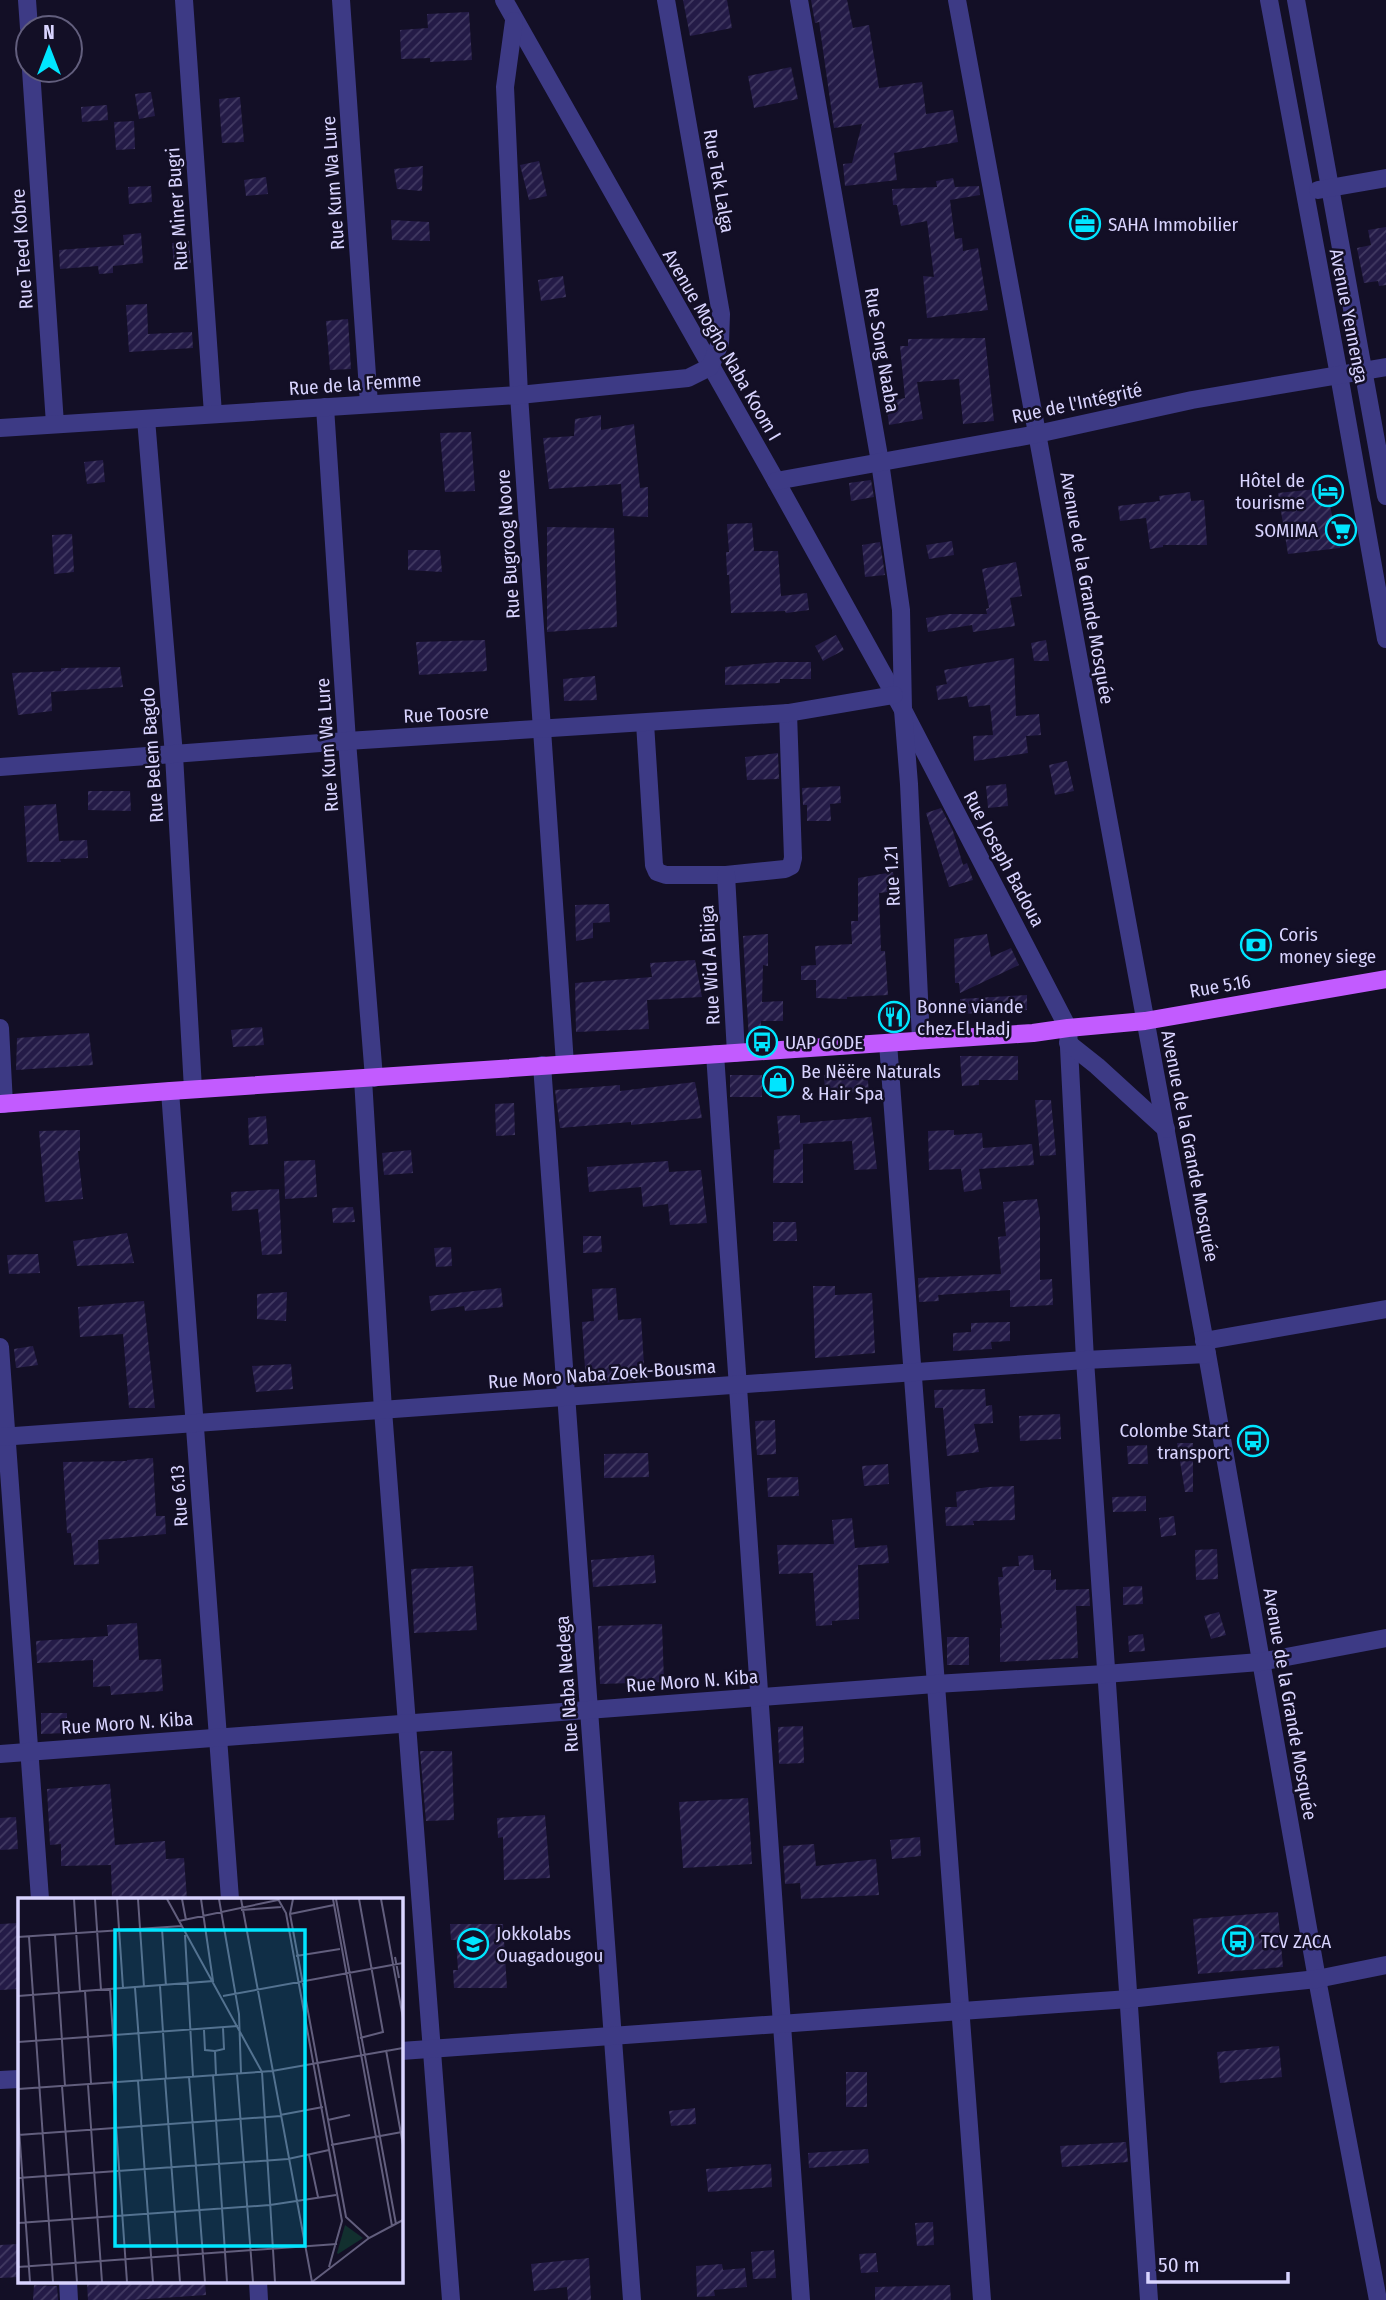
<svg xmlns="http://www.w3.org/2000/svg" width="1386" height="2300" font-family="'Fira Sans Condensed',sans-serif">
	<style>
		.building { fill: url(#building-hatch) }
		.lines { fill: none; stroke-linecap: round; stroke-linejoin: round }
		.minor { stroke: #3d3a85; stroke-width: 18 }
		.major { stroke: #c25bff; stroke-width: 18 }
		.labels { text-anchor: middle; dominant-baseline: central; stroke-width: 5; stroke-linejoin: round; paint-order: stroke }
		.street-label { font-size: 19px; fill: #d9d4ff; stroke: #130f26 }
		.poi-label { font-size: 19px; fill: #d9d4ff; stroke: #130f26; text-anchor: start }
		.inset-road { fill: none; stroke: #625e7d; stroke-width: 2 }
		.view { fill: #00e5ff; fill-opacity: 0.15; stroke: #00e5ff; stroke-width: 3.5 }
		.inset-edge { fill: none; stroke: #d9d4ff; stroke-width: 3.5 }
	</style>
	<defs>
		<pattern id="building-hatch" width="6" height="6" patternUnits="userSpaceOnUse" patternTransform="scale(1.75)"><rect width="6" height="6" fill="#241b47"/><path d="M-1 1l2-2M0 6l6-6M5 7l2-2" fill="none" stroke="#433b63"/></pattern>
	</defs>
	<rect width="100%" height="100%" fill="#130f26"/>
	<g class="building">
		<path d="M683,0H727L732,28L690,36Z"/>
		<path d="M811,0H847L853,28L869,25L879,88L922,82L926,114L953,110L958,142L894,153L897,180L845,186L843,164L852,163L862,124L834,128L819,22L815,23Z"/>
		<path d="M469,12L472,60L430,62V58L401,59L400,30L428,28L427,14Z"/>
		<path d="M791,67L798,99L754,108L748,76Z"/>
		<path d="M151,92L155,116L139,119L135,94Z"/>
		<path d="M240,97L244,142L222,143L219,99Z"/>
		<path d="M107,105L108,120L82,122L81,107Z"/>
		<path d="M134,121L135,149L116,150L114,122Z"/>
		<path d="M539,161L547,196L529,200L520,165Z"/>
		<path d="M423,166L422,191L397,189L394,169Z"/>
		<path d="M266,177L268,194L246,196L244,180Z"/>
		<path d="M953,178L955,187L979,186L980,195L950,200L955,239L962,238L963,251L978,248L988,310L927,318L923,276L934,277L927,221L901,226L897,205H893L892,189L937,187L936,181Z"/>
		<path d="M151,186L152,202L129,204L128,187Z"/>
		<path d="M391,220L429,222L430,241L392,240Z"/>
		<path d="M1386,227V285L1379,286L1378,281L1364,283L1357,248L1371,245L1368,230Z"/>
		<path d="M141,233L143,263L113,266V273L99,274L98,266L60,269L59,250L124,245L123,235Z"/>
		<path d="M189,241L191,263L174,265L172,243Z"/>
		<path d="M563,276L566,297L541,301L538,280Z"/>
		<path d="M147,304L148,334L192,332L193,348L129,352L126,305Z"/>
		<path d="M348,319L351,369L330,370L326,321Z"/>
		<path d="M985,338L994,421L963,424L959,379L917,382L923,419L889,425L886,402L905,398L900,346H908V339Z"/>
		<path d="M601,415V430L634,424L640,488L648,487V517L623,516L621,484L549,489L543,438L574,436L575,419Z"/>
		<path d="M471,432L475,491L445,492L440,433Z"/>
		<path d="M103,460L105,482L87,484L84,462Z"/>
		<path d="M871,480L874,497L851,501L849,483Z"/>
		<path d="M1327,488L1333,521L1340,525V548L1288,554L1278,493Z"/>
		<path d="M1190,492L1191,501L1204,500L1207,545H1163V547L1150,549L1146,518L1120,521L1118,506L1160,501L1159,496Z"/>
		<path d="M752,523L754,551H778L781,596L807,593L809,610L786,613L785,611L731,613L729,575H727L726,552H729L727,524Z"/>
		<path d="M547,527L614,528L617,627L547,632Z"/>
		<path d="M72,534L74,572L54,574L52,535Z"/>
		<path d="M952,541L954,555L929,559L926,545Z"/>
		<path d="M880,542L885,575L865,577L862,545Z"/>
		<path d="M408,550H440L442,572L408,570Z"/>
		<path d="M1016,562L1022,596L1010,598L1015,626L973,632L972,625L928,632L926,618L949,614H987L986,609L989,608L982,569Z"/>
		<path d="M836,635L844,650L823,661L815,646Z"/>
		<path d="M485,640L487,671L419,675L416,642Z"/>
		<path d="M1046,640L1049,661H1034L1031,643Z"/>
		<path d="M1014,658L1016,716L1039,714L1041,735L1026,736L1028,753L974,761L973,736L993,735L990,705L969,707L967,696L938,700L936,686L947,684L944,670Z"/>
		<path d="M778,662H811V679H780V683L725,685V667Z"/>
		<path d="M120,667L123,687L51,692L52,711L18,715L12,673L61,671V668Z"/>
		<path d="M595,676L597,700L564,701L563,679Z"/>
		<path d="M778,753L779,779L747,780L745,757Z"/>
		<path d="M1067,761L1074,791L1055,795L1049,765Z"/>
		<path d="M1006,784L1008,806L988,808L986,786Z"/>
		<path d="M840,786L841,803L830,804L831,821H807V805H803L802,788Z"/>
		<path d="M88,791H130L131,811L88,810Z"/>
		<path d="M56,804L59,841L87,840L88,858L60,859L61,862H27L24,806Z"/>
		<path d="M941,808L953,831L963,865L967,863L973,880L949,887L926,813Z"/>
		<path d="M893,872L896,891L879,893L881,951H885L888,995L847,997V999L816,998V980H801V966L816,965L815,946L852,944L851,921H858V878Z"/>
		<path d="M609,904L610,922L593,923V938L576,941L575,905Z"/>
		<path d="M768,934V966L763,965L762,1002L783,1001V1021H761L760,1040H749L743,936Z"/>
		<path d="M987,934L991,957L1011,948L1019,965L960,993L959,983H955L954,939Z"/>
		<path d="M695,960L702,997L647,1000L649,1029L576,1032L575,983L652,977L650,963Z"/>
		<path d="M1027,995V1010L961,1014L960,999Z"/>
		<path d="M262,1027L264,1045L233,1047L231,1030Z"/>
		<path d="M89,1033L93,1065L16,1070L17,1038Z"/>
		<path d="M960,1056H1018V1080H979V1085L962,1086Z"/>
		<path d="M867,1072L869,1092L825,1093L824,1075Z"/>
		<rect x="730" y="1075" width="32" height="22"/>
		<path d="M695,1082L702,1118L631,1125V1122L560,1128L555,1090L620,1085V1091Z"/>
		<path d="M1035,1100H1051L1056,1155L1040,1156Z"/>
		<path d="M514,1103L515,1135L496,1136L495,1104Z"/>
		<path d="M800,1115V1123L871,1117L877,1169L854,1170L852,1141L803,1144V1183H773L774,1150L780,1149L777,1116Z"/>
		<path d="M266,1116L268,1144L249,1145L248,1118Z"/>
		<path d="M80,1130V1151H78L83,1199L45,1202L39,1131Z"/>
		<path d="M954,1130V1135L982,1133L983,1148L1032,1144L1034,1165L979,1169L982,1189L964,1192L961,1169L929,1170L928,1131Z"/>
		<path d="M411,1150L413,1173L384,1175L382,1153Z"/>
		<path d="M315,1160L317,1197L285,1199L284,1161Z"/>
		<path d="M668,1161L669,1172L701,1170L707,1223L670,1225L668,1204L643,1207L641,1187L589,1192L587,1167Z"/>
		<path d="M279,1189L282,1254L262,1255L258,1209L232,1211L231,1192Z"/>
		<path d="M1037,1199L1040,1217V1280L1052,1279L1053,1305L1010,1307V1290L938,1295L939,1301L919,1302L918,1278L1001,1274L998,1237L1006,1236L1003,1202Z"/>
		<path d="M353,1207L355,1222L333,1223L332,1208Z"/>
		<path d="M773,1222H796L797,1241H773Z"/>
		<path d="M127,1233L134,1263L77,1266L73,1241Z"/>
		<path d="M583,1236H601L602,1252L583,1253Z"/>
		<path d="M451,1247L452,1266L436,1267L434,1248Z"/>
		<path d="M38,1254L40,1273L9,1274L7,1255Z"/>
		<path d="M813,1286H835V1295L872,1293L875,1353L815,1358Z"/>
		<path d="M501,1288L503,1307L465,1311L464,1306L431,1311L429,1296Z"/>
		<path d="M616,1288L618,1320L641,1318L645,1380L586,1384L582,1322L594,1321L592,1289Z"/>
		<path d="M287,1292L286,1321L257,1319V1294Z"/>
		<path d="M144,1301L155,1408H129L123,1334L80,1337L78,1307Z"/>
		<path d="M1010,1322V1341L991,1342L992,1349L953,1351V1333L971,1332V1323Z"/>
		<path d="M33,1346L38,1365L16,1368L14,1349Z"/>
		<path d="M291,1364L293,1389L256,1392L252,1366Z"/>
		<path d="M985,1389L986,1406L992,1405L993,1423L974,1424L979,1452L947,1456L943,1408H935L934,1390Z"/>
		<path d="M1060,1414L1061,1439L1020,1441L1019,1416Z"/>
		<path d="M775,1420L776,1454L757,1455L755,1421Z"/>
		<path d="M1177,1443H1193V1492H1185Z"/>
		<path d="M1147,1445L1148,1464H1128L1127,1446Z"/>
		<path d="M648,1453L649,1477L604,1478V1454Z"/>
		<path d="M153,1458L156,1516H165L166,1534L98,1540L99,1564L74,1565L71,1533H67L63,1462L127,1461V1460Z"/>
		<path d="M888,1464L889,1484L864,1486L862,1466Z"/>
		<path d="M798,1477L799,1496L768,1497L767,1478Z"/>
		<path d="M1014,1486L1015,1520L973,1521L974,1525L946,1526L945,1507H957L956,1492L988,1487Z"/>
		<path d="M1146,1496V1511L1113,1512L1112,1497Z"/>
		<path d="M1174,1516L1176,1535L1161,1537L1159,1518Z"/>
		<path d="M852,1518L855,1548L887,1545L889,1563L858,1565L859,1619L832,1621V1625L816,1626L813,1573L779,1574L777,1545L834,1544L832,1520Z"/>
		<path d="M1217,1549L1218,1579L1196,1580L1195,1550Z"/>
		<path d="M654,1555L656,1583L593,1587L591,1560Z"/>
		<path d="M1033,1555L1034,1570H1051V1580L1056,1579V1590L1089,1589L1090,1606H1076L1078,1658L1000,1662V1628H1002L998,1577H1003L1002,1567L1019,1566L1018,1556Z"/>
		<path d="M473,1566L477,1630L414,1633L411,1569Z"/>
		<path d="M1142,1586L1143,1604L1123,1605V1587Z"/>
		<path d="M1219,1612L1226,1635L1211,1639L1204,1616Z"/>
		<path d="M137,1623L139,1660L161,1659L163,1691L111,1695L110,1686L93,1687V1660L37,1663L36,1641L108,1636L107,1625Z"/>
		<path d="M662,1624L664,1682L600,1684L598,1626Z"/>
		<path d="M1143,1634L1145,1651L1129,1652L1128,1636Z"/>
		<rect x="947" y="1637" width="22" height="28"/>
		<path d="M41,1713H67V1733L41,1734Z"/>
		<path d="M803,1726L804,1763L779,1764L778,1727Z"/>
		<path d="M420,1751H452L454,1820L426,1821Z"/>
		<path d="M110,1784L115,1845L165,1841L166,1859L184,1858L187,1899H112L111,1865L61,1866V1844L50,1845L47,1789Z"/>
		<path d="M748,1798L752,1864L683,1868L679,1802Z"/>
		<path d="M545,1815L550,1878L504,1880L503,1837L498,1838L497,1818Z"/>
		<path d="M16,1817L18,1849L0,1850V1818Z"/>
		<path d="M920,1837L921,1856L892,1859L890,1840Z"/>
		<path d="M814,1844L816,1866L876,1859L879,1895L801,1899L800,1883L785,1884L783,1846Z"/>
		<path d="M1278,1912L1283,1967L1198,1974L1193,1919Z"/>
		<path d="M19,1923V1989L0,1990V1924Z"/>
		<path d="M450,1924H503L507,1988H454L453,1970H458L456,1940H451Z"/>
		<path d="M1279,2046L1282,2077L1220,2083L1217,2052Z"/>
		<rect x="846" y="2072" width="21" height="35"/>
		<path d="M695,2108L696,2124L671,2126L669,2111Z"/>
		<path d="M1126,2142L1128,2162L1062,2167L1060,2146Z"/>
		<path d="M868,2149L869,2163L809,2168L808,2153Z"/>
		<path d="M771,2164L772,2187L708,2192L706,2169Z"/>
		<path d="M933,2222L934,2245L917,2246L915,2223Z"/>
		<path d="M19,2244V2277L0,2278V2245Z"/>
		<path d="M774,2250L776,2278L753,2279L751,2252Z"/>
		<path d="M876,2253L878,2272L861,2273L859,2254Z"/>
		<path d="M589,2258L591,2300H568L567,2287L534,2291L531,2264Z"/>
		<path d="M722,2264L723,2270L745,2268L747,2287L714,2290L715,2296L697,2297L696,2266Z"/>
		<path d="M146,2281H205L206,2295L133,2300H88L87,2284Z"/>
		<path d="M34,2285L57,2286L58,2300H33Z"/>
		<path d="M950,2285L951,2300H875V2287Z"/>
	</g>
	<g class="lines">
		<g class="minor">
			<path d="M27,0L29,28"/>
			<path d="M184,0L213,414"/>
			<path d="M341,0L369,404"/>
			<path d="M504,0L776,481L903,710L1068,1028L1085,1360L1149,2300"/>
			<path d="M799,0L880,462L901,610L903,710L909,784L921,1040"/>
			<path d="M957,0L1207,1354L1317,1979L1378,2300"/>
			<path d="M1269,0L1339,375L1386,639"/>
			<path d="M1296,0L1386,496"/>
			<path d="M514,21L505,87L519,395L565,1064"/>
			<path d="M31,70L55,424"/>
			<path d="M1318,190L1386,178"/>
			<path d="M325,407L347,741L374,1078"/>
			<path d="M146,419L174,755L193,1089"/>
			<path d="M0,428L519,395L688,378L710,367L720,343L721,314L666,0"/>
			<path d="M776,481L1037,434L1192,400L1386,367"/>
			<path d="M645,723L654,865L657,872L666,875H726L785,869L791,866L793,858L788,713"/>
			<path d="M0,767L347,741L788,713L894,695"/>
			<path d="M726,875L736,1053"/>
			<path d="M0,1028L4,1104"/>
			<path d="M888,1043L982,2300"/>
			<path d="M1068,1043L1097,1066L1166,1129"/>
			<path d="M715,1054L801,2300"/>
			<path d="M542,1065L632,2300"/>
			<path d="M363,1079L383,1410L451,2300"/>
			<path d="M170,1091L230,1899"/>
			<path d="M1204,1341L1386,1309"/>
			<path d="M0,1347L40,1899"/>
			<path d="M0,1437L1085,1360L1207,1354"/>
			<path d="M0,1754L935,1684L1105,1674L1260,1662L1386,1638"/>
			<path d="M401,2051L1129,1999L1317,1979L1386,1965"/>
			<path d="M0,2080L19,2079"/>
			<path d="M68,2281L69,2300"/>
			<path d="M258,2281L259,2300"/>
		</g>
		<path class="major" d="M0,1104L170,1091L1033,1033L1068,1028L1145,1021L1386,979"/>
	</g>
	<defs>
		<g id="office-ring" transform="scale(1.575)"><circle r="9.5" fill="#130f26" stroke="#00e5ff" stroke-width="1.5"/><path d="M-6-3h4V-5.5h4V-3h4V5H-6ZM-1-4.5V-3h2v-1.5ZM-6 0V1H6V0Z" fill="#00e5ff"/></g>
		<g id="hotel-ring" transform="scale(1.575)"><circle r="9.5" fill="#130f26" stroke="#00e5ff" stroke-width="1.5"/><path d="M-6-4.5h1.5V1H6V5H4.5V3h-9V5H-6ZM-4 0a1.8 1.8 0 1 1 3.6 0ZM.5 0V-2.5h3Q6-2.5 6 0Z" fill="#00e5ff"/></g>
		<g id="supermarket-ring" transform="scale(1.575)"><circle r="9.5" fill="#130f26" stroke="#00e5ff" stroke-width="1.5"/><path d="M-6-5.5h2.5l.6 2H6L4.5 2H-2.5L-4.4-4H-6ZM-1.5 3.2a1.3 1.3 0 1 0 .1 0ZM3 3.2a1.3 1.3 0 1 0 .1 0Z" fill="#00e5ff"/></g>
		<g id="bank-ring" transform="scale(1.575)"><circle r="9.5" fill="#130f26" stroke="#00e5ff" stroke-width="1.5"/><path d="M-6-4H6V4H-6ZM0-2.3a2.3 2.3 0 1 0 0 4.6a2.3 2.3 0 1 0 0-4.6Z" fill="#00e5ff"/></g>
		<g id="restaurant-ring" transform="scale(1.575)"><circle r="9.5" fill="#130f26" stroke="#00e5ff" stroke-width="1.5"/><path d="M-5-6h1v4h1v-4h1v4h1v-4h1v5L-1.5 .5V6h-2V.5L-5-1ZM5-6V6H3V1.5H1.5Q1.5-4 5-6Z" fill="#00e5ff"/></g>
		<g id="bus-ring" transform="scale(1.575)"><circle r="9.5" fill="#130f26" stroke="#00e5ff" stroke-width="1.5"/><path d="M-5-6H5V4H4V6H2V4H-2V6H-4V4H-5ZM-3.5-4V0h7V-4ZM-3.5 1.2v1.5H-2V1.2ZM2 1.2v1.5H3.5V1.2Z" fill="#00e5ff"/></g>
		<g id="shop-ring" transform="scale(1.575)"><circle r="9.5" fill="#130f26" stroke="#00e5ff" stroke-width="1.5"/><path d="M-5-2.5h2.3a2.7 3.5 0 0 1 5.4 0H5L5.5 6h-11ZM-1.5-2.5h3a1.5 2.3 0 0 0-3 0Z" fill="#00e5ff"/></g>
		<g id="university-ring" transform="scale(1.575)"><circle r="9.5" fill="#130f26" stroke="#00e5ff" stroke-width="1.5"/><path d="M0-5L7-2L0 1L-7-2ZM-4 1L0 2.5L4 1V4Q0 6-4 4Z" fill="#00e5ff"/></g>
	</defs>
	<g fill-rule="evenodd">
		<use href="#office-ring" x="1085" y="224"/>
		<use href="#hotel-ring" x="1328" y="491"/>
		<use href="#supermarket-ring" x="1341" y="530"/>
		<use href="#bank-ring" x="1256" y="945"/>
		<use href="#restaurant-ring" x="894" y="1017"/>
		<use href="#bus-ring" x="762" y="1042"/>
		<use href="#shop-ring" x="778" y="1082"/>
		<use href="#bus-ring" x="1253" y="1441"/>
		<use href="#bus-ring" x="1238" y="1941"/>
		<use href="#university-ring" x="473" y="1944"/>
	</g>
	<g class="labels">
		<g class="street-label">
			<text transform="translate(719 181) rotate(80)">Rue Tek Lalga</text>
			<text transform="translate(333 183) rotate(-94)">Rue Kum Wa Lure</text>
			<text transform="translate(177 209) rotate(-94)">Rue Miner Bugri</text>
			<text transform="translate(22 249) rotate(-94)">Rue Teed Kobre</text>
			<text transform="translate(1349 316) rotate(79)">Avenue Yennenga</text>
			<text transform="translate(722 345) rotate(60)">Avenue Mogho Naba Koom I</text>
			<text transform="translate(882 350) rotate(80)">Rue Song Naaba</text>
			<text transform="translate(355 384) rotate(-4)">Rue de la Femme</text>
			<text transform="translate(1077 403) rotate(-12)">Rue de l'Intégrité</text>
			<text transform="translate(508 544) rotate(-94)">Rue Bugroog Noore</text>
			<text transform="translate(1087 588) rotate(80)">Avenue de la Grande Mosquée</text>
			<text transform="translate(446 714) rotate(-3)">Rue Toosre</text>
			<text transform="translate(327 745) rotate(-94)">Rue Kum Wa Lure</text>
			<text transform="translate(152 755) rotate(-94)">Rue Belem Bagdo</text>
			<text transform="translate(1004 859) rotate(62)">Rue Joseph Badoua</text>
			<text transform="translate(892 876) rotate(-93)">Rue 1.21</text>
			<text transform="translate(710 965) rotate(-93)">Rue Wid A Biiga</text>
			<text transform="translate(1220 986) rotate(-10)">Rue 5.16</text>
			<text transform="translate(1190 1146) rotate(79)">Avenue de la Grande Mosquée</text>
			<text transform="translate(602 1374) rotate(-4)">Rue Moro Naba Zoek-Bousma</text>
			<text transform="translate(179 1496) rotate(-94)">Rue 6.13</text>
			<text transform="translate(692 1681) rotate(-4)">Rue Moro N. Kiba</text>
			<text transform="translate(567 1684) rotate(-94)">Rue Naba Nedega</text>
			<text transform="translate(1290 1704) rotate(80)">Avenue de la Grande Mosquée</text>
			<text transform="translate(127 1723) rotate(-4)">Rue Moro N. Kiba</text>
		</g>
		<g class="poi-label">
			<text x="1108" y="224">SAHA Immobilier</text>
			<text x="1305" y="480" text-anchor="end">Hôtel de<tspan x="1305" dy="22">tourisme</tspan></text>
			<text x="1318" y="530" text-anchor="end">SOMIMA</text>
			<text x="1279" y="934">Coris<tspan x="1279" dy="22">money siege</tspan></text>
			<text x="917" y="1006">Bonne viande<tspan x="917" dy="22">chez El Hadj</tspan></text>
			<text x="785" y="1042">UAP GODE</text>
			<text x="801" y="1071">Be Nëëre Naturals<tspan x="801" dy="22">&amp; Hair Spa</tspan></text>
			<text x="1230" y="1430" text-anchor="end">Colombe Start<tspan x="1230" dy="22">transport</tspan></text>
			<text x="496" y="1933">Jokkolabs<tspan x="496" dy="22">Ouagadougou</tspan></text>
			<text x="1261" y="1941">TCV ZACA</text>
		</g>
	</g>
	<g transform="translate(18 1898)">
		<rect width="385" height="385" fill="#130f26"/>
		<path d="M327,327L345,340L320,356L319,355Z" fill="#12302f"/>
		<path class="inset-road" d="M56,1L62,93M77,1L83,92M99,1L105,90M120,1L126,89M149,1L244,174L257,384M164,1L168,22M201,1L221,116L223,175M223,1L294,384M260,1L268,15L324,323L311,369M275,1L272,16L328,319L351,340M315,1L374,328M318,1L378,326M341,1L365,134L342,140M363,1L385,120M223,12L263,9M272,16L316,7M161,23L260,2M144,31L148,88M37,37L47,188M167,37L175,178M0,39L164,28M11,39L35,384M278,58L322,51M377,59L381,80M142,88L148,180M117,90L124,182M92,91L98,184M67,93L73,185M0,98L195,83L183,1M205,98L385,65M186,132L187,152L197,153L206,151L205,130M0,144L220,128M368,152L385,247M197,153L198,177M219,176L235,384M195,177L209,384M171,179L187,384M147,181L162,384M120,183L135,384M95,184L109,384M70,187L84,384M44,188L59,384M0,191L254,173L385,150M0,217L12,384M262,217L305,209M310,222L332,217M0,237L263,218M313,247L384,234M291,257L300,299M0,280L270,261L311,252M0,325L252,307L318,297M0,369L319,346M294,384L351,340L385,322"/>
		<path class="view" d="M97,32H287V348H97Z"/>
		<rect width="385" height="385" class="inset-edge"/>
	</g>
	<g transform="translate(49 49)"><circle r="33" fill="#130f26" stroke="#625e7d" stroke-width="2"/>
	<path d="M0-5L12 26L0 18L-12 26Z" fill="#00e5ff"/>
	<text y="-10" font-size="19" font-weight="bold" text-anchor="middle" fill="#d9d4ff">N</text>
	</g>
	<path d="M1148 2272v10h140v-10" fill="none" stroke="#d9d4ff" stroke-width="3.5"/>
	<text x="1158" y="2272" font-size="21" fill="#d9d4ff" stroke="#130f26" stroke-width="5" paint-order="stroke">50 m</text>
</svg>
